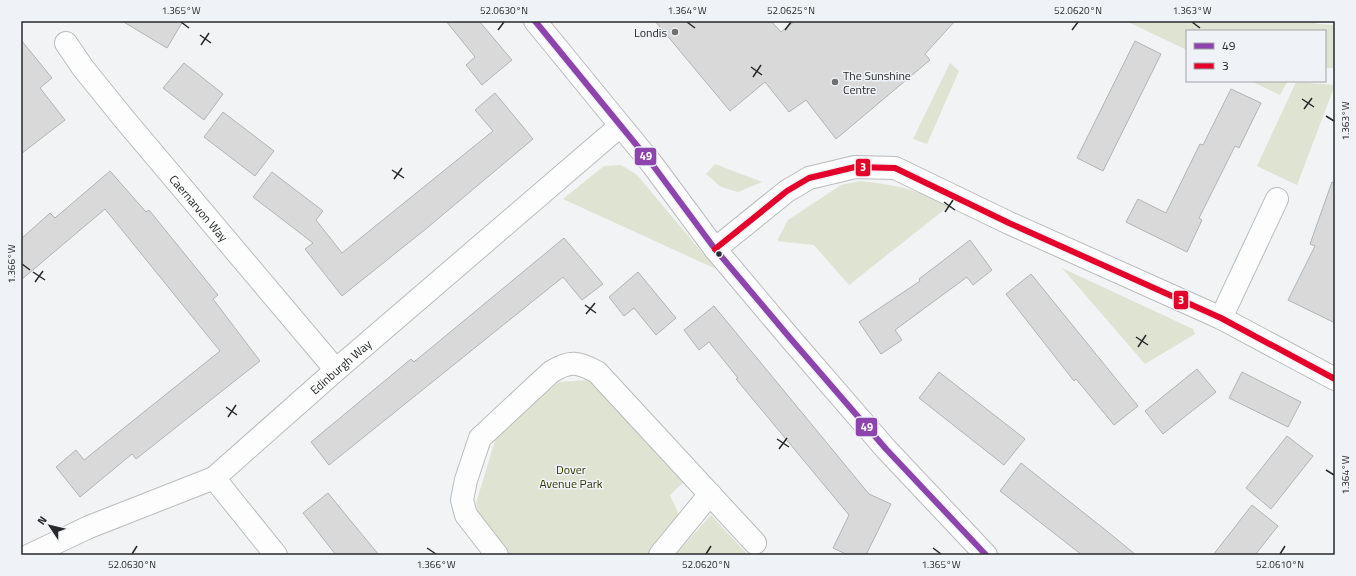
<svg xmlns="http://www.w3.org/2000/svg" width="1356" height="576" font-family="'Titillium Web',sans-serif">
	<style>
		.green { fill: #dee4d1 }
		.building { fill: #d9d9da; stroke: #b2b3b3 }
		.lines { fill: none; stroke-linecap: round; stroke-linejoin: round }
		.street-casing { stroke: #b9bbbc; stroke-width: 24 }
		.secondary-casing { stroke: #b9bbbc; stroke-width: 24 }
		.street { stroke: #fdfdfe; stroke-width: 22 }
		.secondary { stroke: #fdfdfe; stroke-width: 22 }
		.bus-1-casing { stroke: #eff3f7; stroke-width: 9 }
		.bus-2-casing { stroke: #eff3f7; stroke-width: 9 }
		.bus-1 { stroke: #8e44ad; stroke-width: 6 }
		.bus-2 { stroke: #e4002b; stroke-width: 6 }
		.ticks { fill: none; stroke: #27292a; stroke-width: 1.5 }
		.poi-dot { fill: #6e7071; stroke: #eff3f7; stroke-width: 1.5 }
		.bus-dot { fill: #27292a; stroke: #eff3f7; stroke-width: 1.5 }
		.labels { text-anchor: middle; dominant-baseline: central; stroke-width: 3; stroke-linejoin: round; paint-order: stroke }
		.poi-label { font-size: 12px; fill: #27292a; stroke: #eff3f7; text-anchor: end }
		.street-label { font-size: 12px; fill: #27292a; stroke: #eff3f7 }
		.park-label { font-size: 12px; fill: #303900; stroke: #eff3f7 }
		.line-badge { stroke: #eff3f7; stroke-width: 1.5 }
		.badge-label { font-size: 11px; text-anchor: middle; font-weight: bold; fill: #fff }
		.neatline { fill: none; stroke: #27292a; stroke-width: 1.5 }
		.ticks-label { font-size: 10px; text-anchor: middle; fill: #27292a }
	</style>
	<rect width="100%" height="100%" fill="#f1f3f5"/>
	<g class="green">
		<path d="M1126,21H1307L1319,24L1335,25V68H1325V31H1187V50Z"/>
		<path d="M950,63L959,71L927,144L913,139Z"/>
		<path d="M1251,81H1288L1280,95Z"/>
		<path d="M1296,82L1335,85L1297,185L1257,166Z"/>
		<path d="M715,164L762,182L738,192L721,187L706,174Z"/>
		<path d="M621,165L637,175L716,269L563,199L604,166Z"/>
		<path d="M860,181C896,185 917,189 949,206L849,285L814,245L777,241L788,220L841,185Z"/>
		<path d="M1062,268L1193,329L1195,334L1145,364Z"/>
		<path d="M589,380L684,482L670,495L681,519L651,555H508L479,517L476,503L497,434L559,382Z"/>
		<path d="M711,515L748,555H675Z"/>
	</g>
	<g class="building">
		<path d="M122,21H183L167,48Z"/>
		<path d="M446,21H479L512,60L482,85L466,65L475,57Z"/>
		<path d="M655,21H771L781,32L795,21H955L925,54L930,60L836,139L806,100L789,112L765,82L730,111Z"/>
		<path d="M21,40L52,78L40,88L65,120L21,154Z"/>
		<path d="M1135,41L1161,54L1103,171L1077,158Z"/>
		<path d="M184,63L223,94L204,120L163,88Z"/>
		<path d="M1231,89L1261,103L1239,148L1235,146L1199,218L1202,220L1187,252L1126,222L1138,199L1166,213L1200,144L1203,145Z"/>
		<path d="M495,93L533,139L427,228L342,296L305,249L313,243L253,197L272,172L323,211L316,220L342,253L493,131L475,110Z"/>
		<path d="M223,112L274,151L255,176L204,137Z"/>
		<path d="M110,171L146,212L149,210L218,295L213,299L260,361L136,459L132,454L80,497L56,467L76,450L84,460L220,351L105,209L21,280V239L50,213L55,218Z"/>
		<path d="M1332,182L1335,183V323L1288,300L1315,246L1310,244Z"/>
		<path d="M564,238L603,284L582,300L563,277L329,465L311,442L411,359L414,362Z"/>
		<path d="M970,240L992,270L973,285L967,277L895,330L902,340L881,354L859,322L920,281L919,279Z"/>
		<path d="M638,272L676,318L656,335L634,308L624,316L609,297Z"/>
		<path d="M1031,274L1138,406L1114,425L1076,379L1074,381L1006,294Z"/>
		<path d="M714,306L869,494L891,504L866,555H848L833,548L849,515L736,379L738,378L709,342L699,350L684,330Z"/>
		<path d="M1197,369L1216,392L1163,434L1145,411Z"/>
		<path d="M939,372L1025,439L1004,465L919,398Z"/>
		<path d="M1242,372L1301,402L1288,427L1229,398Z"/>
		<path d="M1287,436L1313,456L1271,509L1246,488Z"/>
		<path d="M1021,463L1108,532L1136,555H1082L1000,491Z"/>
		<path d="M328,493L350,520L379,555H336L303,513Z"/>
		<path d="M1252,505L1278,526L1255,555H1213Z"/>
	</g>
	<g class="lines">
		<g class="street-casing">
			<g id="street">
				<path id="s1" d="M66,43L83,68L125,120L336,370"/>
				<path d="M715,249L787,191L809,178L855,167L895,168L1009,223L1221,318L1335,379"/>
				<path d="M1221,318L1277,199"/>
				<path d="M214,478L276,555"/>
				<path id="s2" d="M30,555L89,527L214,478L336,370L620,126"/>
				<path d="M497,555L466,515L462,500L466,480L480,438L551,372C570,360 578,362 597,372L755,543"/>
				<path d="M660,555L710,494"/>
			</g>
		</g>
		<g class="secondary-casing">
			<path id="secondary" d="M535,21L652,164L715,249L790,338L886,449L986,555"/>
		</g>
		<use href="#street" class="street"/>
		<use href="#secondary" class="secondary"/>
		<g class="bus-1-casing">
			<path id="bus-1" d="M535,21L652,164L715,249L790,338L886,449L986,555"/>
		</g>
		<g class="bus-2-casing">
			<path id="bus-2" d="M715,249L787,191L809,178L855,167L895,168L1009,223L1221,318L1335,379"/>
		</g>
		<use href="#bus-1" class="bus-1"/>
		<use href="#bus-2" class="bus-2"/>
	</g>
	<path class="ticks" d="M181,22L189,28M687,22L695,28M1192,22L1200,28M498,30L504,22M785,30L791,22M1072,30L1078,22M200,35L211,43M201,45L209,33M751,67L762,75M753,77L761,65M1302,99L1314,107M1304,109L1312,98M1326,116L1334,121M392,170L404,178M394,179L402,168M944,202L955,210M945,212L953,200M22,264L30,270M33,272L45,280M35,282L43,271M585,305L596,313M586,314L595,303M1136,337L1148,345M1138,347L1146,335M226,407L237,415M228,417L236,405M777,439L789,447M779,449L787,438M1326,470L1334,475M427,548L436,554M933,548L941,554M132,554L137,546M706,554L711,546M1280,554L1285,546"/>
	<g class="poi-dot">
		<circle cx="675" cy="32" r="4"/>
		<circle cx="835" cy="82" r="4"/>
	</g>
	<circle class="bus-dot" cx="719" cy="254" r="3.5"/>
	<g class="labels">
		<g class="poi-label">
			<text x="667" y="32">Londis</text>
			<text x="843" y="75" text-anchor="start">The Sunshine<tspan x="843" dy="14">Centre</tspan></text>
		</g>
		<g class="street-label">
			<text stroke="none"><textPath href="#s1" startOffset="212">Caernarvon Way</textPath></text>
			<text stroke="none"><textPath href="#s2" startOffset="368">Edinburgh Way</textPath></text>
		</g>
		<g class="park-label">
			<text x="571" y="469">Dover<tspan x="571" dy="14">Avenue Park</tspan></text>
		</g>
	</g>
	<g class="line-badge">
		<rect x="634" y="147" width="23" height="19" rx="4" fill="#8e44ad"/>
		<rect x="855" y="158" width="16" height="19" rx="4" fill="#e4002b"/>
		<rect x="1173" y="290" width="16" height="20" rx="4" fill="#e4002b"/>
		<rect x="855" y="417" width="23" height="20" rx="4" fill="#8e44ad"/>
	</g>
	<g class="badge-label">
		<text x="646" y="160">49</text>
		<text x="863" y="171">3</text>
		<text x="1181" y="304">3</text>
		<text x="867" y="431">49</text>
	</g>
	<rect width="1356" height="576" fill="none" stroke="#eff3f7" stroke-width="44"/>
	<rect x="1186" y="30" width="140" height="52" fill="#eff3f7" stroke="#9fa2a5"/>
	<rect x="1194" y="43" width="20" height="6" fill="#8e44ad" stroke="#9fa2a5"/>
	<text x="1222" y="50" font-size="12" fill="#27292a">49</text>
	<rect x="1194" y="63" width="20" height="6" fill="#e4002b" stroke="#9fa2a5"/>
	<text x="1222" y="70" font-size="12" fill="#27292a">3</text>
	<g transform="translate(50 526) rotate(305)" stroke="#eff3f7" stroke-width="3" paint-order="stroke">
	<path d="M0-3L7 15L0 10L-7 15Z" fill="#27292a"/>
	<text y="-6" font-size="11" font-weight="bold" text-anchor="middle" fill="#27292a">N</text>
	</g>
	<rect x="22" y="22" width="1312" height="532" class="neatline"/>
	<g class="ticks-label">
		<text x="181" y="14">1.365°W</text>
		<text x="504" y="14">52.0630°N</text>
		<text x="687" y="14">1.364°W</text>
		<text x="791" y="14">52.0625°N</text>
		<text x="1078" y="14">52.0620°N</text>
		<text x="1192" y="14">1.363°W</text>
		<text transform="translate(1345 121) rotate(-90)" y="4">1.363°W</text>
		<text transform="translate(11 264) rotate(-90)" y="4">1.366°W</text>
		<text transform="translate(1345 475) rotate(-90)" y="4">1.364°W</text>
		<text x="132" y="568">52.0630°N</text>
		<text x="436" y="568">1.366°W</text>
		<text x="706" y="568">52.0620°N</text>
		<text x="941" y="568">1.365°W</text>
		<text x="1280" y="568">52.0610°N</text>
	</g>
</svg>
